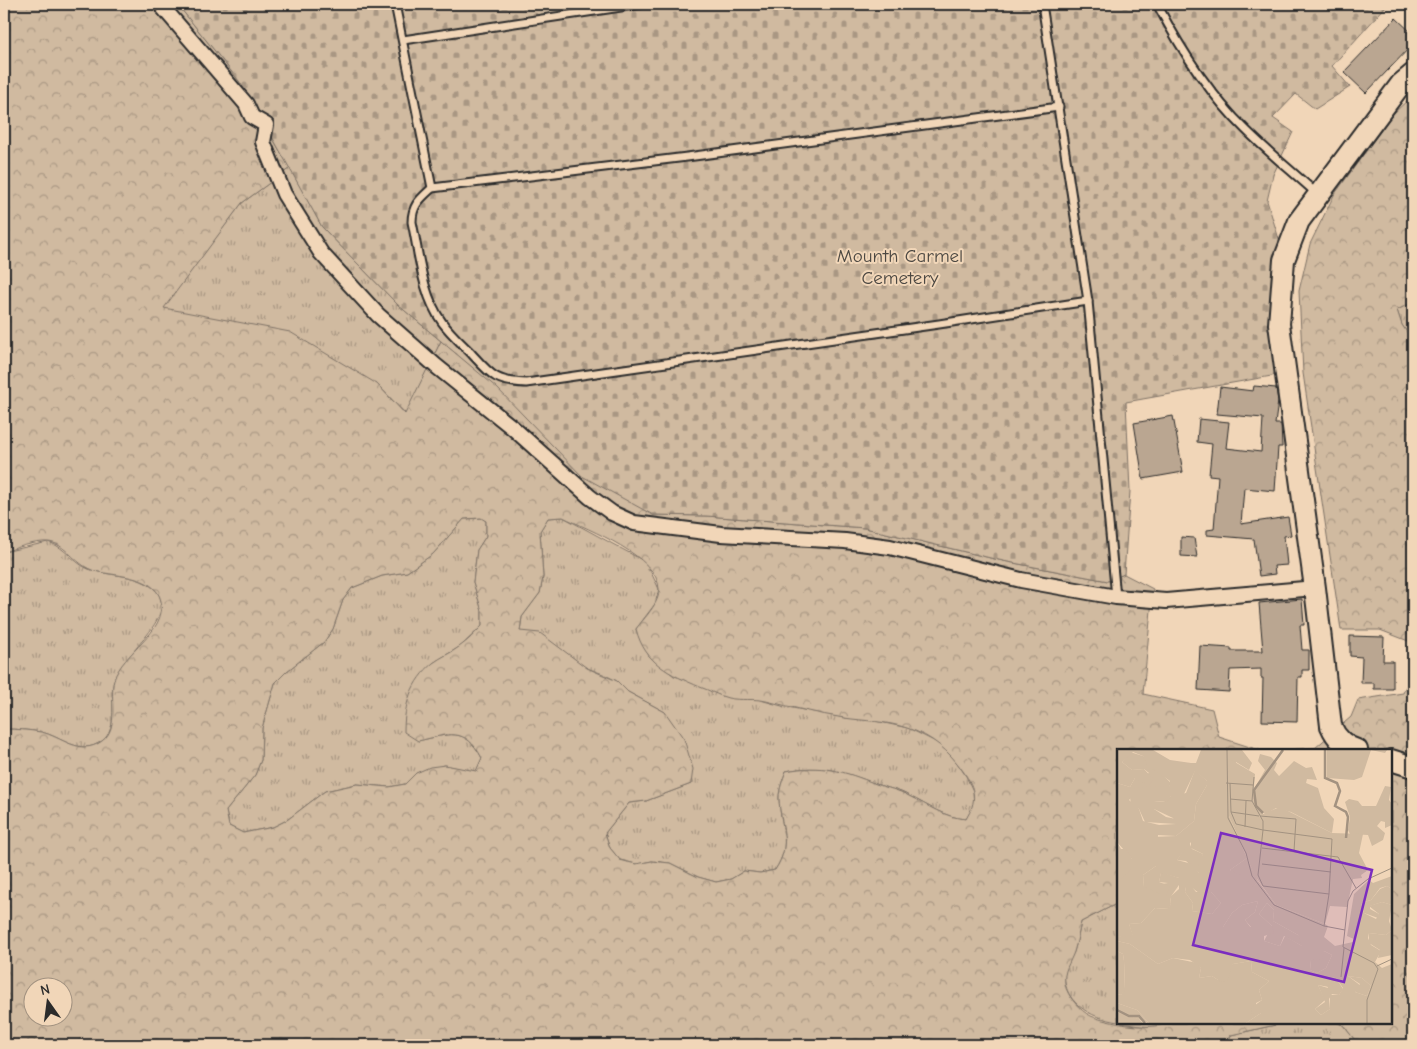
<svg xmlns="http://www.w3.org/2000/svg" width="1417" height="1049" font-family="'Comic Neue',sans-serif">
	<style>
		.grass { fill: url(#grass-tufts); stroke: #7e7266 }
		.forest { fill: url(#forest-crowns); stroke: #7e7266; fill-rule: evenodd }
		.cemetery { fill: url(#cemetery-stones); stroke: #7e7266 }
		.building { fill: #baa691; stroke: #2b2b2b }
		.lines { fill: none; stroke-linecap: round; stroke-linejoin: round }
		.lane-casing { stroke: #2b2b2b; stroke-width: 11 }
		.street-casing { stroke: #2b2b2b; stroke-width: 18 }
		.secondary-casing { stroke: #2b2b2b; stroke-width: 24 }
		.lane { stroke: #f1d6b8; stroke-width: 7 }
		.street { stroke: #f1d6b8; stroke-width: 14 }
		.secondary { stroke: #f1d6b8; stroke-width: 20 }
		.labels { text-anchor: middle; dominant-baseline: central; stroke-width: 4; stroke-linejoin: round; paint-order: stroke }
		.park-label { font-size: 19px; fill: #4c4842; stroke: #f1d6b8 }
		.inset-river { fill: none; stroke: #a39280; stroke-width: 2.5 }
		.inset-road { fill: none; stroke: #a29280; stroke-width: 1 }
		.view { fill: #7b2cbf; fill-opacity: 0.15; stroke: #7b2cbf; stroke-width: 2.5 }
		.inset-edge { fill: none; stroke: #2b2b2b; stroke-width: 2.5 }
	</style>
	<defs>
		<pattern id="grass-tufts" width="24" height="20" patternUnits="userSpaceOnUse" patternTransform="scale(1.25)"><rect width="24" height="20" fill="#d0baa0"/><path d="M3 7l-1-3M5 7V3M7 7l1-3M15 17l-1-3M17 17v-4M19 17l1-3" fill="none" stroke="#a99783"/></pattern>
		<pattern id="forest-crowns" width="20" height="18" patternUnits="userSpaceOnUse" patternTransform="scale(1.25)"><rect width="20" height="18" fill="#d0baa0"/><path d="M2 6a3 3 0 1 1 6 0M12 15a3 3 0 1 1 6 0" fill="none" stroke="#a99783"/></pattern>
		<pattern id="cemetery-stones" width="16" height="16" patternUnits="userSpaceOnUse" patternTransform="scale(1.25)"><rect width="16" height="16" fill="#d0baa0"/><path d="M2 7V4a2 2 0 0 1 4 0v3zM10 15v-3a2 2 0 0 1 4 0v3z" fill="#a99783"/></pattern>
	</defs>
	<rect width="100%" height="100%" fill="#f1d6b8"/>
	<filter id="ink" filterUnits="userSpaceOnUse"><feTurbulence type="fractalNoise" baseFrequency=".02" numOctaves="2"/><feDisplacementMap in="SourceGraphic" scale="10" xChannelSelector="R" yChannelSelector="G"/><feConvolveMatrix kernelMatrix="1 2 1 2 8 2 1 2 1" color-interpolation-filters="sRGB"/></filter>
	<g filter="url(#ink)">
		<g class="grass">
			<path d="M290,168L322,227L398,305L441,341L406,414L377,384L163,308L242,203Z"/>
			<path d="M1413,302V341L1402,325L1397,310Z"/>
			<path d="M563,517L646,562L659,589L655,604L636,629L649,656L674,676L782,706L846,718H861L908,728L936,742L949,751L966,776L973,791L974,806L966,819C943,817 930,806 909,796C899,790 887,788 876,784C845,772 819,764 786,771C783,779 779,789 779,798C780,827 793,843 775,870L760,873L744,871L731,879L716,882L698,877L670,863L652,861L636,864L620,860L610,848L605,833L629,803L646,801L691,784L665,712L628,692L617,681L603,674L587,668L520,631L522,617L540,593L543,577L540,531L548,518Z"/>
			<path d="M482,518L486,521V536L477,550L473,582L482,611V626L461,646L433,663L418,741C449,734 465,726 482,758L476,772L445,765L416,773L405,784L389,787L357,784L325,791L287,820L273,827L243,833L229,826L226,811L255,775L261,760L262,728L275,683L287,671L324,642L333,629L343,600L352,588L382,576L407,572L433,554L464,519Z"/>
			<path d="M48,542C67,547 75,567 95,571C109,575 125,575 139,580C198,604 123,651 114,680C109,698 120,728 102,741C80,757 61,736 41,732C29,730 16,729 4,729V552Z"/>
			<path d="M1118,903V1022C1091,1018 1060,1002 1065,969C1067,963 1071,958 1074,952C1077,942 1079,932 1081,922Z"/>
			<path d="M1121,1023H1166C1153,1030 1135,1025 1121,1023Z"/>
			<path d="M1284,1023H1338L1343,1025L1359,1045H1227L1231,1035Z"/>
		</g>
		<g class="forest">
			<path d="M4,4H177L239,81L290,168L242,203L164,308L290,332L377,384L405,414L441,341L653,515L706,516L865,528L1003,561L1108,581L1124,574L1153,589L1143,694L1212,709L1219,737L1259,750H1118V903L1081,922C1079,932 1077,942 1074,952C1070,963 1063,971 1065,984C1067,996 1080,1011 1091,1016C1107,1023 1151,1031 1166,1023H1284L1231,1035L1227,1045H4V729C16,729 29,730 41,732C61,736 80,757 102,741C120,728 109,698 114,680C122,652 167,633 161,601C155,573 111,577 92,570C75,564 65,543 48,542C35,541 16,548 4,552ZM563,517C589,530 658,556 659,589C660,603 644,618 636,629C645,664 670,674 700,687C709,690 719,696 728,698C741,701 754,698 766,701C792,707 818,714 844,718C865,721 886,721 907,728C932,736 949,751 963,771C976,789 977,801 966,819C943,817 930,806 909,796C899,790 887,788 876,784C844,771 821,764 786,771C783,779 779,789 779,798C780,827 793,843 775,870L760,873L744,871L731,879L716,882L698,877L670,863L652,861L636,864L620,860L610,848L605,833L629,803L646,801L691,784L693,769L684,739L665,712L628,692L617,681L587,668L540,633L520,631L522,617L540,593L543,577L540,531L548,518ZM481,518L486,521V536L477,550L473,582L482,611V626C475,633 468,641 459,647C451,653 441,657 433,663C411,681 404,705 404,732L418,741C449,734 465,726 482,758L476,771L445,765L430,767L416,773L405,784L389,787L357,784L325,791L287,820L273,827L243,833L229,826L226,811L255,775L261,760L262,728L275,683L287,671L324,642L333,629L343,600L352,588L382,576L407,572L433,554L464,519ZM32,986H62V1016H32Z"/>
			<path d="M1413,95V302L1397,310L1402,325L1413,341V1045H1359L1343,1025L1338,1023H1391V750H1285L1315,748L1351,717L1358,700L1403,693L1411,676V642L1380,630H1341L1303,373L1299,291L1310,244L1334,195L1393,114Z"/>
		</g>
		<path class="cemetery" d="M177,4H1385L1387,5L1332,66L1350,87L1315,109L1296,94L1273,118L1293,132L1273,175L1267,201L1279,239L1273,279L1277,375L1126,402L1130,491L1124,574L1108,581L1003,561L865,528L706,516L653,515L582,476L497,388L398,305L322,227L264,122L239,81Z"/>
		<g class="building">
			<path d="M1396,18L1413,34V44L1366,93L1344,72Z"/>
			<path d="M1254,386L1276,388L1278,401L1275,424H1281L1282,447H1278L1275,491L1244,488L1241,524L1288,517L1291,535L1284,536L1287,565L1274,566L1275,574L1259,576L1254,539L1207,535V530L1214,529L1218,476L1209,475L1212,444L1197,442L1199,419L1229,422L1226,448L1261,452L1263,418L1217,414L1220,387L1253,391Z"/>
			<path d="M1173,416L1183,472L1143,479L1134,423Z"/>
			<path d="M1181,537L1194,538L1197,557L1181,556Z"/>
			<path d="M1302,599L1304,625H1300L1302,650H1309V670H1302V677H1298L1297,722L1262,721L1263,678H1261V669L1230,670L1229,692L1198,690L1200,646L1231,648V651H1263L1259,603Z"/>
			<path d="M1350,636L1384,637L1383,661H1393V689H1374V683H1361L1362,657L1350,656Z"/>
		</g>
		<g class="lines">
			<g class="lane-casing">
				<g id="lane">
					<path d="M395,4L432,188C420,199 412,205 412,222C419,254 422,295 442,322C450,333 461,343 471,353C491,375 495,382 526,383L939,324L1088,301"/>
					<path d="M1042,4L1088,301L1116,597"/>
					<path d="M1157,4C1180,48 1209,94 1245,129C1268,152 1293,172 1317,194"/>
					<path d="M403,40L641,4"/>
					<path d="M432,188L687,157L1059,107"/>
				</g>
			</g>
			<g class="street-casing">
				<path id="street" d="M160,4L246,104L252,117L266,125L263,142L284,194L321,253L378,315L436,366L513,428L590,497L612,513L634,523L721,534L845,541L890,547L1021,580L1116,597L1166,601L1315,588"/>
			</g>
			<g class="secondary-casing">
				<g id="secondary">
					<path d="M1357,750C1344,746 1336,738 1331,726L1315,588L1279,324L1284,260L1299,221L1401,84L1413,74"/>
					<path d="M1391,760L1413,767"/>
				</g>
			</g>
			<use href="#lane" class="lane"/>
			<use href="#street" class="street"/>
			<use href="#secondary" class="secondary"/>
		</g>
	</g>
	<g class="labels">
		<g class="park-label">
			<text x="900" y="256">Mounth Carmel<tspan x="900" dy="22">Cemetery</tspan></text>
		</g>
	</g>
	<g transform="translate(1117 749)">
		<rect width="275" height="275" fill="#f1d6b8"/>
		<path d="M13,3L26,7L54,34L52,38L22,40L12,51L22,60L26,72L42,76L59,75L56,69L37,60V52L47,53L54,47L69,44L78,21L90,32V36L79,55L77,72L59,87L41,86L39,117L26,126L27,138L51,134L42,133L44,123L62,129L64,133L53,149L54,155L52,160L38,159L24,174L12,175L17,189H9L0,187V130L6,127L15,110L0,93V34L13,38L18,29L32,24L27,20L15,21L5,13ZM72,93L75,100L86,105L82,124L69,112L60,111ZM130,109L141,132L136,139L113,121ZM270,137L275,140V156L265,153L253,157V160L262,165L261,169L247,164L244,154L254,151L263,140ZM69,138H75L79,143H94L104,154L95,165L75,162L76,154L68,143ZM141,152L138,163L128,171L134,179L106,178L115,164L125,156ZM150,154L157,161L156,172L181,186L186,192L185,197L167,187L163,197L147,192L155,177L142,165ZM275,181V206L261,209L263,201L252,194V184L269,186ZM0,192L13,195L41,215L56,209L80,214L84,219L82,229L95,227L101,231L116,215L134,212L135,223L152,232L142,241L145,251L139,254V263L144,264L129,274H32L20,261L0,254V245L4,246L8,238L7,212L6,205L0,202ZM207,202L215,206L209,219L200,224L193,221L194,211ZM207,227L219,229L226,240L222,246L215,245L212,250L213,260L204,266L198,260L208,253L201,236L211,239ZM231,227L245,229L254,237L250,247L238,243L243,235ZM0,263L22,270L26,274H0Z" fill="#d0baa0"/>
		<path d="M0,1H36L53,11L74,14H79L84,1H125L135,14L132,21L119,13L112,67L130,109L113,121L126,127L136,138L141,132L159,156L208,175L211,177L207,188L218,197L236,193L237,190L230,187L237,145L252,131L256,134L275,127V140L270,137L263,139L254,151L244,154L247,164L259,170L262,165L252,157L265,153L275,156L272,172L275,181L269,186L252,184L251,189L254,196L264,202L258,213L265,219L275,215V274H129L144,264L135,265L134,259L145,251L142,241L152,232L135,223L134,212L116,215L110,232L104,233L95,227L82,229L84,219L73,211L56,209L41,215L13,195L0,192V187L16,188L12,175L24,174L38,159L51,160L54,155L53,148L62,140V129L44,124L42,133L53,137L49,147L27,138L26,126L39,117L31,106L32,96L36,88L59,87L77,72L79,55L90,36V32L78,22L66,47H54L50,53L37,52V60L49,68L59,70V75L28,73L22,60L14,56L12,40L36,37L52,38L53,32L30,16L26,7L16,3L5,13L15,21L27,20L37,31L31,36L18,29L13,38L0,34ZM74,93V99L86,105L81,115L82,124L75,115L60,111ZM69,138H74L82,144L94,143L104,154L95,165L75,162L76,154L68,143ZM141,152L138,163L128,171L134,178H106L115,164L125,156ZM150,154L157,161L156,172L181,186L185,197L168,187L163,197L147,192V187L157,184L155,177L142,165ZM207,202L215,206L209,219L200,224L193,221L194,211L205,210ZM207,227L219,229L226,239L222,246H213V260L204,266L198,260L208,251L201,236L212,238ZM231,227L245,229L254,237L250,247L238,243L244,237ZM210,1H270L268,4L254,1L245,28L237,31L210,29ZM143,5L154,8L160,14L157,21L162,27L177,12L189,19L195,18L200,31L190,30L189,34L201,39L207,59L217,70L215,84L174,63L159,59L149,65L142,62L136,50L137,40L148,21L141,12ZM268,37L274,38L272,51L275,55V76L268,79V73L264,72L260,77L268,84L266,91L255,97L251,86L233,85L231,81L233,68L228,53L232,50L241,52L245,57H259ZM0,93L4,100H9L15,110V120L3,130H0ZM0,202L6,205L7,212L8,241L4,246L0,245ZM0,254L20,261L32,274L0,263Z" fill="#d0baa0" fill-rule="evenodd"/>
		<path d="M111,9L138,25L136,50L146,65L163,58L215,84L246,85L242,104L251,121L244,126L245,129L236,130L230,158L213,157L208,175L159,156L138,127L112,67Z" fill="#d0baa0"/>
		<path class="inset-river" d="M208,1V29L220,34L223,42L218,57L229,63L231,68L229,89M146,64L139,57L137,41L166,1M0,261L12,267H22L28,274"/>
		<path class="inset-road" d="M110,1L111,69L129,104L135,127L157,156L207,177L228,181M109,34L136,36M113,34L114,63L119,75L146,81V72L135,52L137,28M113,50L135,52M114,63L142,67M143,67L179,70L177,102M128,78L129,52M145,99L221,108L239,139M145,115L214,123M207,177L212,145L215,90L146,81L141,126L146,137L212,145M260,217L275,210M224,228L227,199M250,274V251L261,220L257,214L226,198L231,152L236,142L251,130L275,119"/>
		<path class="view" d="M104,84L255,121L227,233L76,196Z"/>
		<rect width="275" height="275" class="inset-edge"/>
	</g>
	<rect width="1417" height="1049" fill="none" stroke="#f1d6b8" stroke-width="20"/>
	<rect x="10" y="10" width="1397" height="1029" fill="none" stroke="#2b2b2b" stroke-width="2" filter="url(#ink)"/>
	<g transform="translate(48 1002) rotate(346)"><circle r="24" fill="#f1d6b8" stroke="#a29280"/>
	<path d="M0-4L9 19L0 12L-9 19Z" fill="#2b2b2b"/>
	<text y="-8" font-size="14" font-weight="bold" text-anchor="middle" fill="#2b2b2b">N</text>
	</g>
</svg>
